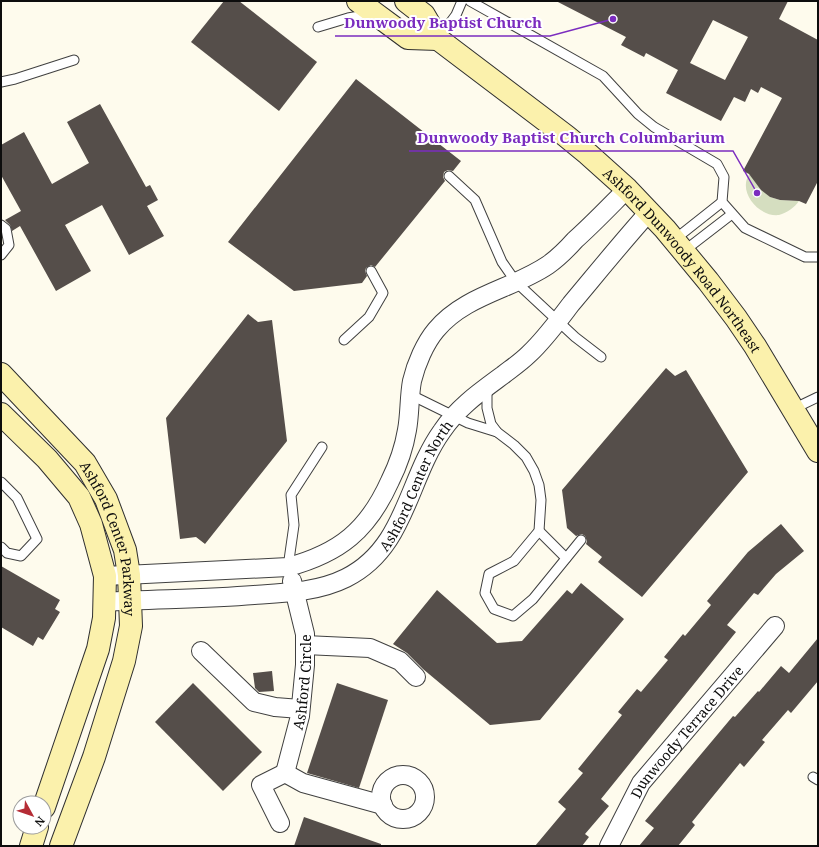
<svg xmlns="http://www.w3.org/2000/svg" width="819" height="847" font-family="'Noto Serif',serif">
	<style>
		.cemetery { fill: #d5dec0 }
		.building { fill: #554e4a; fill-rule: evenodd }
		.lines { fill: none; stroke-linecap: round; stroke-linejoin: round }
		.lane-casing { stroke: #404040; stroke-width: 11 }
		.street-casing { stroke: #404040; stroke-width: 20 }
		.secondary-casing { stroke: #2f2f2f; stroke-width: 24 }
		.lane { stroke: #fff; stroke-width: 9 }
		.street { stroke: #fff; stroke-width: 18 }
		.secondary { stroke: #fbf1ac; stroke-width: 22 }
		.labels { text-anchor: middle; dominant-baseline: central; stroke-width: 4; stroke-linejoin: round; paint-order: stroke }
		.street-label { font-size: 14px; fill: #0d0d0d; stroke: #fff }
		.leader { fill: none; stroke: #7b2cbf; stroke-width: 1.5 }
		.callout-dot { fill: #7b2cbf; stroke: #fff; stroke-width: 1.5 }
		.callout-label { font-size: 15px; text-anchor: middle; font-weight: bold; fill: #7b2cbf; stroke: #fff; stroke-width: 4; stroke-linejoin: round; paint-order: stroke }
	</style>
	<rect width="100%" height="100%" fill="#fefbed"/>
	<path class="cemetery" d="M749,174L770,197L780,200L799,201C795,207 787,213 779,215C762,217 744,199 746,183C746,180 748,177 749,174Z"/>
	<g class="building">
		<path d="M224,1H239L317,62L279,111L191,42Z"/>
		<path d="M556,1H788L779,19L818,40V181L806,204L799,201L780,200L770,197L761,190L749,174L743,171L782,98L761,87L758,93L751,89L745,102L734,97L721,121L666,93L678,70L646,53L644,57L621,45L626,37ZM713,20L748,37L725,80L690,63Z"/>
		<path d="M356,79L461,161L453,171L448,170L444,172L443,177L445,181L375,267L371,265L366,268L365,271L367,276L362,283L294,291L228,242Z"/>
		<path d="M100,104L146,187L150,185L158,200L147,206L164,236L129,255L102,205L65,225L91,271L56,291L20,226L12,231L10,225L5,220L21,211L1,175V145L24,132L52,184L89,163L67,122Z"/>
		<path d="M248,314L258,322L272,320L287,441L205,544L196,537L180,539L166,418Z"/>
		<path d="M666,368L675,376L686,370L748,472L642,597L598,562L602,557L586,544L587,541L585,536L582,534L576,536L567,528L562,490Z"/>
		<path d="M781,524L804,551L776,574L758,595L754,593L727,625L736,632L601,799L609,806L585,834L589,837L582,846H535L566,809L558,802L583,773L578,769L622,715L618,712L637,689L641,692L668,660L664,657L683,634L685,636L711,605L707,601L748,552Z"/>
		<path d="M1,566L60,600L55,609L60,612L43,640L38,637L33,646L1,627Z"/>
		<path d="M581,583L624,619L540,720L490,725L423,669L407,653L393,644L437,590L497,643L522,641L567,590L572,594Z"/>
		<path d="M818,638V681L791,713L788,710L762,740L765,742L744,767L740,763L692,822L695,825L678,846H639L654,828L645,821L733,716L735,717L758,691L759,692L781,666L789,673Z"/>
		<path d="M272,671L274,691L259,692L255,688L253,673Z"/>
		<path d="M193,683L262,752L223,791L155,722Z"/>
		<path d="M337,683L388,700L359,788L307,773Z"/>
		<path d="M304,817L381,844V846H294Z"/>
	</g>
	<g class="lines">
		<g class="lane-casing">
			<g id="lane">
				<path d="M470,1L603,76L638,114L654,127L717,164L724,177L722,202L745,228L805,257H818"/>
				<path d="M318,27L348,18L371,14"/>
				<path d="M438,39L456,15L462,1"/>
				<path d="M1,82L15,79L74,60"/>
				<path d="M449,176L475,200L502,262L516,282L575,337L601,357"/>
				<path d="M1,225L6,229L9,245L1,255"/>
				<path d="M674,240L722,202"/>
				<path d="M684,251L732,214"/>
				<path d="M344,340L369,317L383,293L371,271"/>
				<path d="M487,386V408L491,424L497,432L514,445L526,457L534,471L539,485L541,500L539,531L514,561L489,574L485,593L494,609L513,616L533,599L581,540"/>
				<path d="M411,395L468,423L497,432"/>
				<path d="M793,409L818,397"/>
				<path d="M1,482L17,498L37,539L21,556L7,553L1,547"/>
				<path d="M539,531L566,558"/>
				<path d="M288,567L294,525L291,495L322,447"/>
				<path d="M813,777L818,780"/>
			</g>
		</g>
		<g class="street-casing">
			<g id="street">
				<path d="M105,576L288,567C340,553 368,530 390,481C398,465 404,448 407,430C410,414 409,397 412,381C416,364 425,343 436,330C465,295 513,289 548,265C558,258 567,249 575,240C593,224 610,206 627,189"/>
				<path id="s1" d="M104,602C154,599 204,599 254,595C284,593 318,592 346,578C406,548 407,480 442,431C458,407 480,392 503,375C512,368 521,362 529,354C545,339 558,321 571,304C597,273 622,242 649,212"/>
				<path d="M305,645L370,648L400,661L416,677"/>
				<path d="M201,651L254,702L275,707L300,709"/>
				<path id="s2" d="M285,773L300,716L305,665V634L292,581"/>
				<path d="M285,773L303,783L383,805"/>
				<circle cx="403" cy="797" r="22"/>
				<path d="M280,823L261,785L285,773"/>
				<path id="s3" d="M609,846L641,783L775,626"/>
			</g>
		</g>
		<g class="secondary-casing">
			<g id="secondary">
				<path d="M358,1L408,38L438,39"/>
				<path id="s4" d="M406,1L424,15L438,39L566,136L588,154L627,189L665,229L708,281L736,318L755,346L818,451"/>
				<path id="s5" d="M1,374L85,463L106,499L125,550L129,575L131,626L124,661L94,757L61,846"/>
				<path d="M1,414L47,459L79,497L91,524L105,576L104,618L98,649L44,807"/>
				<path d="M31,846L37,827"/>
			</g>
		</g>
		<use href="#lane" class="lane"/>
		<use href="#street" class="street"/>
		<use href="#secondary" class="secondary"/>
	</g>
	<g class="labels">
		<g class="street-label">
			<text stroke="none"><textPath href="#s4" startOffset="382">Ashford Dunwoody Road Northeast</textPath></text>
			<text stroke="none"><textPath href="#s1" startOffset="363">Ashford Center North</textPath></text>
			<text stroke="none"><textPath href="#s5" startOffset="203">Ashford Center Parkway</textPath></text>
			<text stroke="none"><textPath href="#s2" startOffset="93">Ashford Circle</textPath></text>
			<text stroke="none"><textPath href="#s3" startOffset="139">Dunwoody Terrace Drive</textPath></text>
		</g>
	</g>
	<path class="leader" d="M613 19L550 36H335M757 193L733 151H409"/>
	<g class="callout-dot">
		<circle cx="613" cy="19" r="4"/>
		<circle cx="757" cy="193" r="4"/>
	</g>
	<g class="callout-label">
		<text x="443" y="28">Dunwoody Baptist Church</text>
		<text x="571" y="143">Dunwoody Baptist Church Columbarium</text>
	</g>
	<rect width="819" height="847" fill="none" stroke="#0d0d0d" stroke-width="4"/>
	<g transform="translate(32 815) rotate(130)"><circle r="19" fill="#ffffff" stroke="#9e9e9e"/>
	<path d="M0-3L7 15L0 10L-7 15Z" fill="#b52c35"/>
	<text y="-6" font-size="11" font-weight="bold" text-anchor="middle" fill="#0d0d0d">N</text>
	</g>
</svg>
